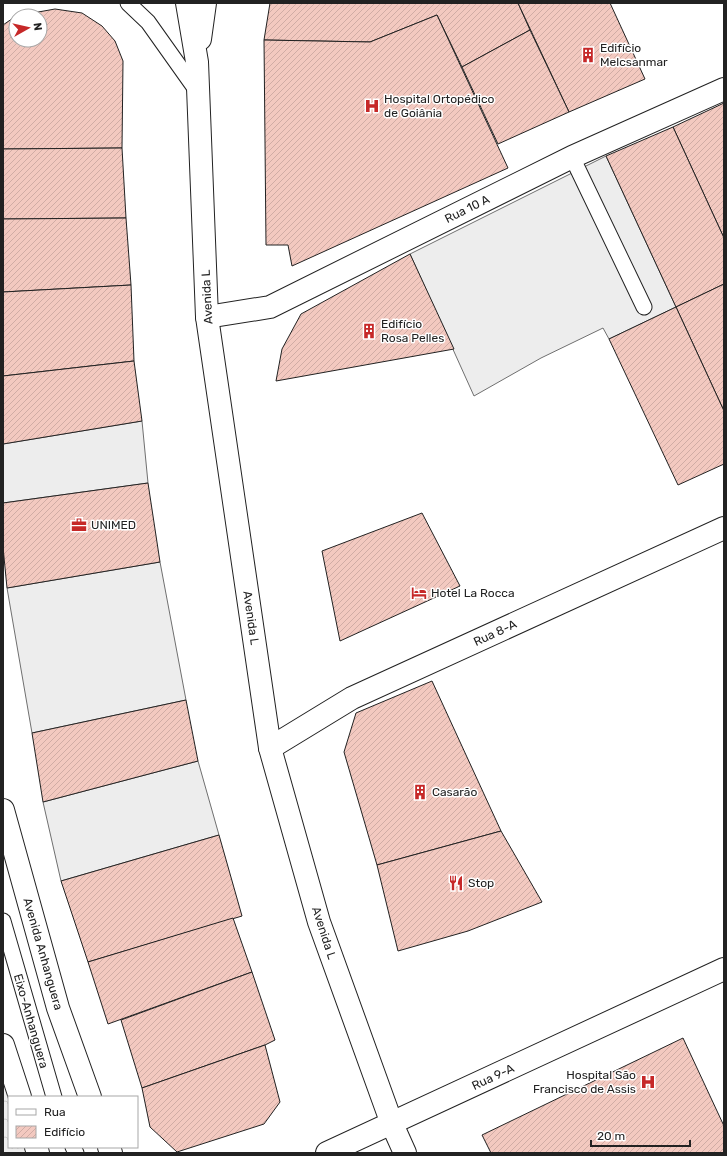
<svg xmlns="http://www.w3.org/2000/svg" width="727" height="1156" font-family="Rubik,sans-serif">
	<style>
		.park { fill: url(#park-crowns); stroke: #6f6f6f }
		.parking { fill: #ededed; stroke: #6f6f6f }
		.building { fill: url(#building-hatch); stroke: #222; fill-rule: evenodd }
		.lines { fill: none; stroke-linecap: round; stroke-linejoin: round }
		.lane-casing { stroke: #222; stroke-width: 17 }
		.street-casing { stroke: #222; stroke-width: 24 }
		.primary-casing { stroke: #222; stroke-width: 24 }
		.lane { stroke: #fff; stroke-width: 15 }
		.street { stroke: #fff; stroke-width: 22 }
		.primary { stroke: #fff; stroke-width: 22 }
		.labels { text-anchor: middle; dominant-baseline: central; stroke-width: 3; stroke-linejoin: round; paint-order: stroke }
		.poi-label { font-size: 12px; fill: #222; stroke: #fff; text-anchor: start }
		.street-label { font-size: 12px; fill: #222; stroke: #fff }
	</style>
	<defs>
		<pattern id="park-crowns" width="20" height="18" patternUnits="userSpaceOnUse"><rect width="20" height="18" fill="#eee"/><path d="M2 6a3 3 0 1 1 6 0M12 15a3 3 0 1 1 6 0" fill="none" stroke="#ccc"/></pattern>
		<pattern id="building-hatch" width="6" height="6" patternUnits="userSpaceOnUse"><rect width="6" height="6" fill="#f3c9c0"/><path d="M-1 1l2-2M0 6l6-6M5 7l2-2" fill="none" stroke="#d0aca5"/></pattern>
	</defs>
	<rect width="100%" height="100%" fill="#fff"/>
	<path class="park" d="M3,1057L9,1097V1147H29L31,1153H3Z"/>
	<g class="parking">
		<path d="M606,156L676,307L609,339L603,328L541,358L474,396L410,254Z"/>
		<path d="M142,421L148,483L3,503V444Z"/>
		<path d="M160,562L186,700L32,733L7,588Z"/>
		<path d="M198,761L219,835L61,881L43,802Z"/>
	</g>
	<g class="building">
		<path d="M270,3H518L530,30L462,67L437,15L370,42L264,40Z"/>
		<path d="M518,3H610L645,79L569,112Z"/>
		<path d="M55,9L82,13L102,26L115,41L123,61L122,148L3,149V25L16,16ZM16,16H40V40H16Z"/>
		<path d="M437,15L508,168L292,266L288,245H266L264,40L370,42Z"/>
		<path d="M530,30L569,112L498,144L462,67Z"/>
		<path d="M724,103V238L673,127Z"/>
		<path d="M673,127L724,238V284L676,307L606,156Z"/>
		<path d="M122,148L126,218L3,219V149Z"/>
		<path d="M126,218L131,285L3,292V219Z"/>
		<path d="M410,254L454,349L276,381L282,349L301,314Z"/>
		<path d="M724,284V411L676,307Z"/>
		<path d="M131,285L134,361L3,376V292Z"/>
		<path d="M676,307L724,411V464L678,485L609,339Z"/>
		<path d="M134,361L142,421L3,444V376Z"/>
		<path d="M148,483L160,562L7,588L3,547V503Z"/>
		<path d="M422,513L460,586L340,641L322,551Z"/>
		<path d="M432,681L501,831L377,865L344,752L356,713Z"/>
		<path d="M186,700L198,761L43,802L32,733Z"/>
		<path d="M501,831L542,902L468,931L398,951L377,865Z"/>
		<path d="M219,835L242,916L88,962L61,881Z"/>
		<path d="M233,918L252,972L108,1024L88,962Z"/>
		<path d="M252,972L275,1040L265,1045L142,1088L121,1020Z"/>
		<path d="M683,1038L724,1126V1153H491L482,1135Z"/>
		<path d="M265,1045L280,1102L264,1124L177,1152L150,1127L142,1088Z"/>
	</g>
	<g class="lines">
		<g class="lane-casing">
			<g id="lane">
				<path d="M128,3L148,22L197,91"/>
				<path d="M572,157L644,307"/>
				<path d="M3,921L54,1097"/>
				<path d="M73,1147L76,1153"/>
			</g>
		</g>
		<g class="street-casing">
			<g id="street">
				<path d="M187,3L197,62L207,317L270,748L319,922L392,1124L405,1153"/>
				<path d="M200,39L205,3"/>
				<path d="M207,317L270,307L572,157L724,89"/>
				<path d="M270,748L352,698L724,528"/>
				<path d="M327,1153L724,969"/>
			</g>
		</g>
		<g class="primary-casing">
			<g id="primary">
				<path d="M3,810L58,1008L90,1097"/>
				<path d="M3,1045L20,1097"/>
				<path d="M36,1147L38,1153"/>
				<path d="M109,1147L111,1153"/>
			</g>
		</g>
		<use href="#lane" class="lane"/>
		<use href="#street" class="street"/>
		<use href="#primary" class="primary"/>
	</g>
	<defs>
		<g id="building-bare" transform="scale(1.2)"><path d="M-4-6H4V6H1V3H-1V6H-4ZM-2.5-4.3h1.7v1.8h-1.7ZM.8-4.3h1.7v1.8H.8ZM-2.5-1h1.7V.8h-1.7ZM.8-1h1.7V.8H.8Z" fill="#c62828" stroke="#fff" stroke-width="2.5" paint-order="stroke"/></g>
		<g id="hospital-bare" transform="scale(1.2)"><path d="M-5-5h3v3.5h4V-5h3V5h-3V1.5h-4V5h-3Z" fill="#c62828" stroke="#fff" stroke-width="2.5" paint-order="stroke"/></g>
		<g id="office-bare" transform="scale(1.2)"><path d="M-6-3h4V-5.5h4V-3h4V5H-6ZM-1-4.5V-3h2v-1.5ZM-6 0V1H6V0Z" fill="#c62828" stroke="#fff" stroke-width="2.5" paint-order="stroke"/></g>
		<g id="hotel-bare" transform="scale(1.2)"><path d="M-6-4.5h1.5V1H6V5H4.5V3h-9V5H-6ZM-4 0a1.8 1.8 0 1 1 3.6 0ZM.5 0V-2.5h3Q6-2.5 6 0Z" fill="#c62828" stroke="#fff" stroke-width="2.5" paint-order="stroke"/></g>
		<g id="restaurant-bare" transform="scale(1.2)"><path d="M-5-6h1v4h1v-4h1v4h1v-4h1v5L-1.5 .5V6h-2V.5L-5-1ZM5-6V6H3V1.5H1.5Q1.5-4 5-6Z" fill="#c62828" stroke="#fff" stroke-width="2.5" paint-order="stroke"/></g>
	</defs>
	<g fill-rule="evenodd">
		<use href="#building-bare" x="588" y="55"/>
		<use href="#hospital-bare" x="372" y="106"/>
		<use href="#building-bare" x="369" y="331"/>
		<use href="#office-bare" x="79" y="525"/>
		<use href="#hotel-bare" x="419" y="593"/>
		<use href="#building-bare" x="420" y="792"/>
		<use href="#restaurant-bare" x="456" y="883"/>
		<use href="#hospital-bare" x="648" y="1082"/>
	</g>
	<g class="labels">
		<g class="poi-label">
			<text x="600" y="48">Edifício<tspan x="600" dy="14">Melcsanmar</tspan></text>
			<text x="384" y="99">Hospital Ortopédico<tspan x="384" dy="14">de Goiânia</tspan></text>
			<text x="381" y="324">Edifício<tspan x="381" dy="14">Rosa Pelles</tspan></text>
			<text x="91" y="525">UNIMED</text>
			<text x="431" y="593">Hotel La Rocca</text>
			<text x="432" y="792">Casarão</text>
			<text x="468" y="883">Stop</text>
			<text x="636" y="1075" text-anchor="end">Hospital São<tspan x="636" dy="14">Francisco de Assis</tspan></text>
		</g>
		<g class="street-label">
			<text transform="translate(467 209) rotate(-26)">Rua 10 A</text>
			<text transform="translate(207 297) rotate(-93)">Avenida L</text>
			<text transform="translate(251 618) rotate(82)">Avenida L</text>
			<text transform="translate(495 633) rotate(-25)">Rua 8-A</text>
			<text transform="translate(324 933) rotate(72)">Avenida L</text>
			<text transform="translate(43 954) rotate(74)">Avenida Anhanguera</text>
			<text transform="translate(31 1021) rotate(74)">Eixo-Anhanguera</text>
			<text transform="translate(493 1077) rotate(-25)">Rua 9-A</text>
		</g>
	</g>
	<rect width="727" height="1156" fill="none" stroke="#222222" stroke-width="8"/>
	<rect x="8" y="1096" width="130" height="52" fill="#ffffff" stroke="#a7a7a7"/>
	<rect x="16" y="1109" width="20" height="6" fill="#ffffff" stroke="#a7a7a7"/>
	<text x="44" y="1116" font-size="12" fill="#222222">Rua</text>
	<rect x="16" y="1126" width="20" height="12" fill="url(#building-hatch)" stroke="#a7a7a7"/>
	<text x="44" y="1136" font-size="12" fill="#222222">Edifício</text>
	<g transform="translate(28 28) rotate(82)"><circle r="19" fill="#ffffff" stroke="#a7a7a7"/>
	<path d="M0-3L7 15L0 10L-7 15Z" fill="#c62828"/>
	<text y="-6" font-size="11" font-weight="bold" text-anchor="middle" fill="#222222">N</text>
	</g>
	<path d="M591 1140v6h99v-6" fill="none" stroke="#222222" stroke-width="2"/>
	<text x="597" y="1140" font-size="12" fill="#222222" stroke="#ffffff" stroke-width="3" paint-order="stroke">20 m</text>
</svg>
